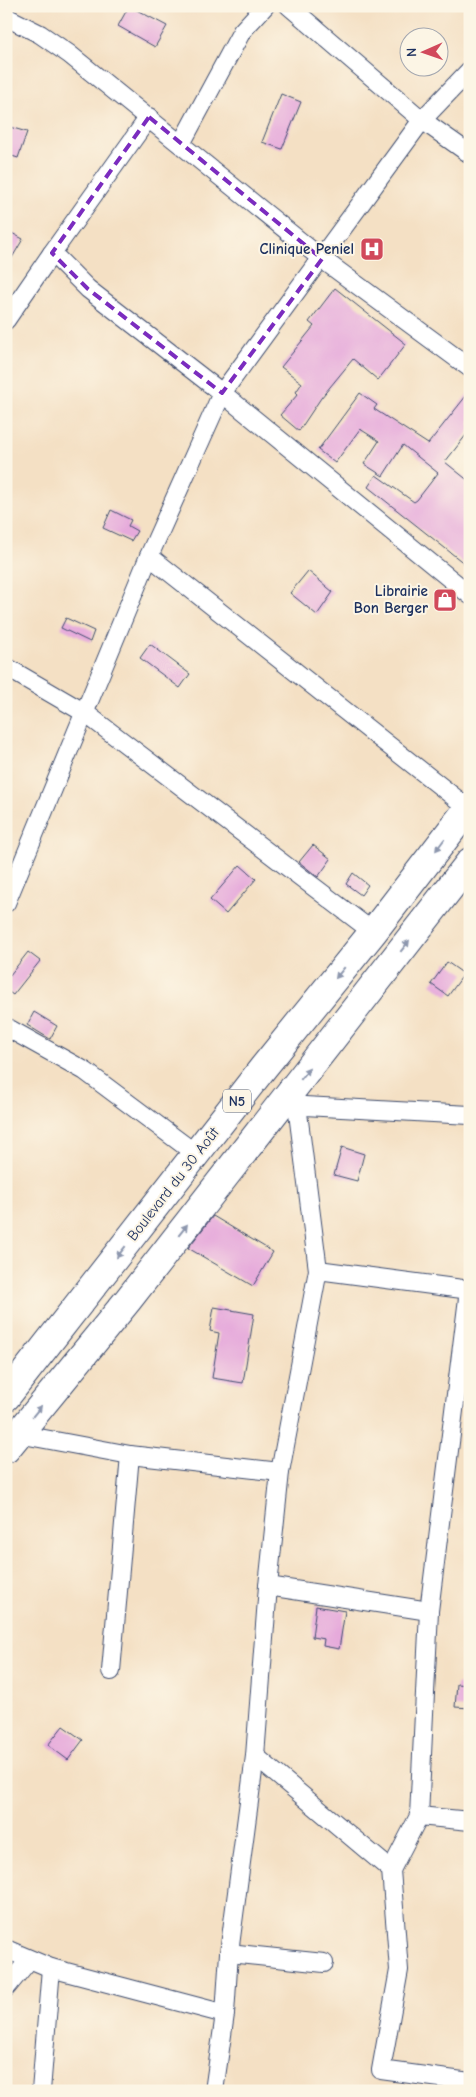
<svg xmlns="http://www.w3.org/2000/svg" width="476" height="2097" font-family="'Comic Neue',sans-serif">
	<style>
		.building { fill: #e6aadb }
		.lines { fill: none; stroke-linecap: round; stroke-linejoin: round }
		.street-casing { stroke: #3c4a6d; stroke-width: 20 }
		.highway-casing { stroke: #3c4a6d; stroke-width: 30 }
		.street { stroke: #fff; stroke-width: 18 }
		.highway { stroke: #fff; stroke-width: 28 }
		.oneway { fill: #8d97ae }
		.marked { fill: none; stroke: #7b2cbf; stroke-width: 4; stroke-dasharray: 10 6; stroke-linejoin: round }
		.labels { text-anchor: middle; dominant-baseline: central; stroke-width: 4; stroke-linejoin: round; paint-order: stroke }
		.shield { fill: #fcf5e5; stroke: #5e6a86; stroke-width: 1 }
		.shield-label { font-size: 14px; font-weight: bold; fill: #1b2f5e }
		.poi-label { font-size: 15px; font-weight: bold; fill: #1b2f5e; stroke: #fcf5e5; text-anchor: end }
		.street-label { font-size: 15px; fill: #1b2f5e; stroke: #fcf5e5 }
	</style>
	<rect width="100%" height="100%" fill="#fcf5e5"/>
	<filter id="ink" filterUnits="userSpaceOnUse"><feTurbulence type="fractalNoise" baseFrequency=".02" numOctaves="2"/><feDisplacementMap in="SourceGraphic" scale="10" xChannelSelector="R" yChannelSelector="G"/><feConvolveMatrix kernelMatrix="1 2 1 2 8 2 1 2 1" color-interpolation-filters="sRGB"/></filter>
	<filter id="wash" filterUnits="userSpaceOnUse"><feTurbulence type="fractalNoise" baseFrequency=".0096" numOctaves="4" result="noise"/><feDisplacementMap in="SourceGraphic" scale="20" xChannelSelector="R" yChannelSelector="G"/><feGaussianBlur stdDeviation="1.12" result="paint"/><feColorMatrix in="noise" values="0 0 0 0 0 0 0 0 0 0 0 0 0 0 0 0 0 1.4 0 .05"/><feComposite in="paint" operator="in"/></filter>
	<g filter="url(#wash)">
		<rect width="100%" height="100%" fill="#f4e0c4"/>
		<g id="blocks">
			<g class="building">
				<path d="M129,6L167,26L155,47L118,26Z"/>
				<path d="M281,94L301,102L282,149L262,142Z"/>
				<path d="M6,126L27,132L18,158L6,154Z"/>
				<path d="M6,230L23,239L6,268Z"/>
				<path d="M335,288L406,344L378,380L353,359L321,398L299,431L280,415L298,394L296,392L302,383L281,367L314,326L309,322Z"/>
				<path d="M470,391V430L445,462L470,482V568L368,487L376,475L414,502L417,500L438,473L403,445L383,476L364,464L379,441L360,429L335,463L318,450L360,393L377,405L374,409L428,444Z"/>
				<path d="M111,510L131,520L128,526L137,531L131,541L103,528Z"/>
				<path d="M308,571L333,592L317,615L290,593Z"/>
				<path d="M66,618L94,631L90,642L61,628Z"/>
				<path d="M150,644L190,674L180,688L140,658Z"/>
				<path d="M313,845L331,859L318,877L299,862Z"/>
				<path d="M240,865L256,879L226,914L210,900Z"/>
				<path d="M353,873L368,885L361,895L346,884Z"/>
				<path d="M28,952L40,961L13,995L6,990V980Z"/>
				<path d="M447,962L464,974L448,996L431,984Z"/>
				<path d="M34,1012L57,1026L50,1039L27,1025Z"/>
				<path d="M342,1147L364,1154L357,1181L334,1175Z"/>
				<path d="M213,1216L273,1252L253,1286L188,1248Z"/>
				<path d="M214,1307L254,1314L243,1383L212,1378L219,1333L210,1331Z"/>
				<path d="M316,1606L345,1611L339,1649L323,1646L324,1639L312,1637Z"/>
				<path d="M457,1684L470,1685V1708L455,1707Z"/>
				<path d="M63,1726L83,1740L68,1760L48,1745Z"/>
			</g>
		</g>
	</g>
	<g filter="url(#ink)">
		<use href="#blocks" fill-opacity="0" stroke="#3c4a6d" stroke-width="1"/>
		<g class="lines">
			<g class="street-casing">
				<g id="street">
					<path d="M289,6L422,120L470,154"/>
					<path d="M6,17L40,34L69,54L322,259L470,368"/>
					<path d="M149,117L52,253L88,289L222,393L470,595"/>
					<path d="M181,144L242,31L265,6"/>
					<path d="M6,320L52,253"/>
					<path d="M149,556L468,808"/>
					<path d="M6,667L85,713L373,932"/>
					<path d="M6,903L149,556L222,393L422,120L470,70"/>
					<path d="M6,1027L85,1071L196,1154"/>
					<path d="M286,1105L470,1115"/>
					<path d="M318,1270L470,1290"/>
					<path d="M18,1434L130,1455L280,1472"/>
					<path d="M268,1586L429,1611"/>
					<path d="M111,1671L130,1455"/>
					<path d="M255,1756L391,1870L399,1970L381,2070L470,2082"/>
					<path d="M419,1816L470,1821"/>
					<path d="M391,1870L419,1816L429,1611L469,1290"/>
					<path d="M6,1949L51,1968L225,2014"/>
					<path d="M229,1953L324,1963"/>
					<path d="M6,1988L29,1960"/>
					<path d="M41,2091L51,1968"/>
					<path d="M214,2091L225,2014L229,1953L255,1756L268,1586L280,1472L318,1270L297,1105"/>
				</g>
			</g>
			<g class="highway-casing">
				<g id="highway">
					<path d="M6,1397L263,1068L373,932L470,806"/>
					<path d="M6,1449L128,1300L470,862"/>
				</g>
			</g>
			<use href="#street" class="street"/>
			<use href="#highway" class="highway"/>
		</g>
		<defs><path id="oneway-solid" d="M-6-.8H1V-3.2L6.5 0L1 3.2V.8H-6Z" transform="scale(1.25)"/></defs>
		<g class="oneway">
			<use href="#oneway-solid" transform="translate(440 845) rotate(127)"/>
			<use href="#oneway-solid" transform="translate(405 946) rotate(-52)"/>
			<use href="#oneway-solid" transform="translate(340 973) rotate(129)"/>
			<use href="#oneway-solid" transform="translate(305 1074) rotate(-52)"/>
			<use href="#oneway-solid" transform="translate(183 1230) rotate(-52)"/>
			<use href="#oneway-solid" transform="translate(121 1252) rotate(128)"/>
			<use href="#oneway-solid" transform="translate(37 1411) rotate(-51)"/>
		</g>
	</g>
	<path class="marked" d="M149,117L322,259L222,393L88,289L52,253Z"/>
	<defs>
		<g id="hospital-square" transform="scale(1.25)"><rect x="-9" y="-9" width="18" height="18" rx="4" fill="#d1495b" stroke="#fcf5e5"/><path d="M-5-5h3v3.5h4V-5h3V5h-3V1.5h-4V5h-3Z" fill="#fff"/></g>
		<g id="shop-square" transform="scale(1.25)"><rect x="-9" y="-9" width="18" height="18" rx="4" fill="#d1495b" stroke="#fcf5e5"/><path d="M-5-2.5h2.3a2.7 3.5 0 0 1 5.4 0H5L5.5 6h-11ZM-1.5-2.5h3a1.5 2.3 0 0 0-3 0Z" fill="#fff"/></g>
	</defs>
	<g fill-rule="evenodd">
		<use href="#hospital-square" x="372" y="249"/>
		<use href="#shop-square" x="445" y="600"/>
	</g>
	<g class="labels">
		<rect class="shield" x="223" y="1089.5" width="28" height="23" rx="4"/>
		<g class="shield-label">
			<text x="237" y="1101">N5</text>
		</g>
		<g class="poi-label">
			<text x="354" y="249">Clinique Peniel</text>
			<text x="428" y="591">Librairie<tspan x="428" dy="17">Bon Berger</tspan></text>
		</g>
		<g class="street-label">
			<text transform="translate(173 1184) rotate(-52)">Boulevard du 30 Août</text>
		</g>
	</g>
	<rect width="476" height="2097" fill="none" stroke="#fcf5e5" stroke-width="25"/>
	<g transform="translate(424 52) rotate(268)"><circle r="24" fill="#fcf5e5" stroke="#a2a6af"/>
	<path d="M0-4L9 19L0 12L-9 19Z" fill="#d1495b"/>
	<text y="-8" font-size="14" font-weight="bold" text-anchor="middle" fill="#1b2f5e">N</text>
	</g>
</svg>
